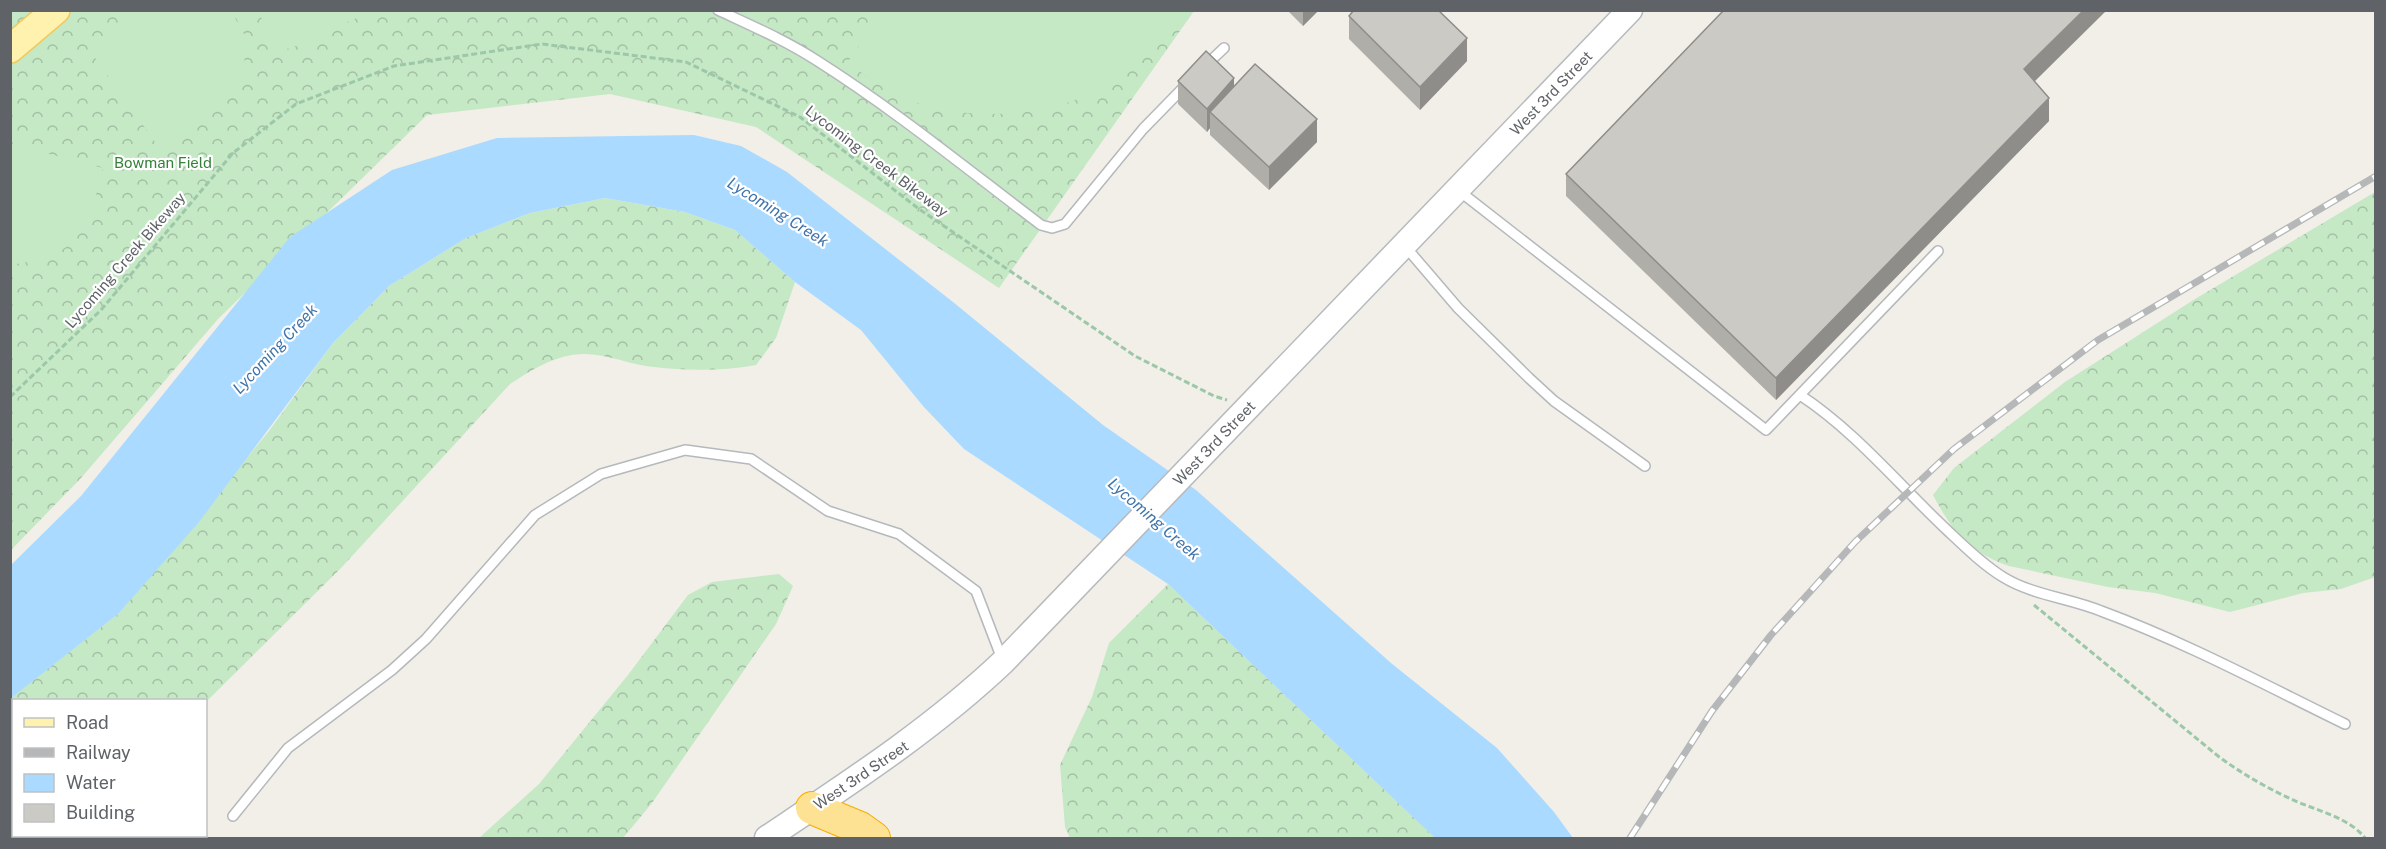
<svg xmlns="http://www.w3.org/2000/svg" width="2386" height="849" font-family="'Public Sans',sans-serif">
	<style>
		.forest { fill: url(#forest-crowns) }
		.pitch { fill: #c5e8c5 }
		.water { fill: #aadaff }
		.lines { fill: none; stroke-linecap: round; stroke-linejoin: round }
		.lane-casing { stroke: #b5b8bc; stroke-width: 12 }
		.secondary-casing { stroke: #b6babf; stroke-width: 27 }
		.primary-casing { stroke: #f2c960; stroke-width: 30 }
		.highway-casing { stroke: #f9ab00; stroke-width: 34 }
		.path { stroke: #9cc7a9; stroke-width: 3; stroke-dasharray: 6 3; stroke-linecap: butt }
		.lane { stroke: #fff; stroke-width: 9 }
		.secondary { stroke: #fff; stroke-width: 24 }
		.primary { stroke: #fff2af; stroke-width: 27 }
		.highway { stroke: #fde293; stroke-width: 32 }
		.rail-casing { stroke: #b6b7b8; stroke-width: 7 }
		.rail { stroke: #fff; stroke-width: 4.5; stroke-dasharray: 14; stroke-linecap: butt }
		.wall { fill: #afaea9 }
		.shaded-wall { fill: #8f8d8a }
		.building { fill: #cccac5; stroke: #8f8d8a; stroke-width: 1.5 }
		.labels { text-anchor: middle; dominant-baseline: central; stroke-width: 4.5; stroke-linejoin: round; paint-order: stroke }
		.street-label { font-size: 15px; fill: #5f6368; stroke: #fff }
		.park-label { font-size: 15px; fill: #348238; stroke: #fff }
		.water-label { font-size: 16px; font-style: italic; fill: #4174aa; stroke: #fff }
	</style>
	<defs>
		<pattern id="forest-crowns" width="20" height="18" patternUnits="userSpaceOnUse" patternTransform="scale(1.5)"><rect width="20" height="18" fill="#c5e8c5"/><path d="M2 6a3 3 0 1 1 6 0M12 15a3 3 0 1 1 6 0" fill="none" stroke="#a3c0a4"/></pattern>
	</defs>
	<rect width="100%" height="100%" fill="#f1efe8"/>
	<g class="forest">
		<path d="M11,11H1194L999,288L756,127L610,94L427,115L218,319L81,478L11,550Z"/>
		<path d="M2375,192V577L2341,589L2303,593L2230,612L2155,593L2108,587L2009,566C1969,552 1952,531 1933,495L1954,468L2065,382L2195,299Z"/>
		<path d="M605,198L685,212L735,230L795,282L776,338L756,365C722,371 688,371 654,367C628,365 600,350 572,355C548,359 530,371 510,384L341,568L206,702L14,700V817L11,818L10,698L118,614L269,431L333,343L389,286L466,238L530,213Z"/>
		<path d="M779,574L793,586L776,624L652,803L623,838H479L539,784L628,675L688,595L712,582Z"/>
		<path d="M1168,584L1427,830L1435,838H1070L1065,827L1060,765L1092,697L1109,643Z"/>
	</g>
	<g class="pitch">
		<path d="M149,11H231L248,41L239,88L165,156L91,52Z"/>
		<path d="M258,11L372,10V11L289,49L274,44Z"/>
		<path d="M883,11V10L1182,11C1159,42 1134,69 1101,90C1093,94 1084,97 1075,100C1020,120 952,119 897,95C880,87 863,73 847,63Z"/>
		<path d="M11,144L103,168L92,210L65,248L21,264L11,263Z"/>
	</g>
	<path class="water" d="M694,135L741,146L787,172L953,302L1103,425L1196,490L1391,663L1497,748L1554,812L1573,838H1435L1168,584L964,449L923,406L861,330L795,282L735,230L685,212L605,198L530,213L466,238L389,286L333,343L199,522L118,614L11,698V565L81,496L290,237L392,170L497,138Z"/>
	<g class="lines">
		<g class="lane-casing">
			<g id="lane">
				<path d="M718,10C752,26 785,40 816,60C895,110 967,169 1041,225L1052,228L1065,224L1143,129L1186,85"/>
				<path d="M1204,67L1224,48"/>
				<path d="M1458,190L1766,430L1938,251"/>
				<path d="M1404,245L1458,308L1529,378L1554,401L1645,466"/>
				<path d="M1800,395C1855,431 1899,485 1947,530C1964,546 1982,564 2003,577C2032,595 2069,598 2101,611C2185,642 2265,685 2345,724"/>
				<path d="M233,816L288,748L392,670L426,639L535,515L601,474L685,450L751,459L828,511L899,534L976,591L1002,659"/>
			</g>
		</g>
		<g class="secondary-casing">
			<path id="secondary" d="M767,838C849,783 931,730 1003,662L1630,10"/>
		</g>
		<g class="primary-casing">
			<path id="primary" d="M10,49L56,10"/>
		</g>
		<g class="highway-casing">
			<path id="highway" d="M812,808L860,828L874,838"/>
		</g>
		<g class="path">
			<path d="M10,397L101,310L233,153L296,104L394,66L542,44L686,62L800,117L919,209L1135,356L1214,396L1227,400"/>
			<path d="M2034,605L2218,756C2241,773 2265,787 2291,799C2314,810 2349,817 2365,838"/>
		</g>
		<use href="#lane" class="lane"/>
		<use href="#secondary" class="secondary"/>
		<use href="#primary" class="primary"/>
		<use href="#highway" class="highway"/>
		<g class="rail-casing">
			<path id="rail" d="M1630,838L1712,711L1771,635L1855,542L1954,449L2098,340L2376,176"/>
		</g>
		<use href="#rail" class="rail"/>
	</g>
	<g class="wall">
		<path d="M1287,10H1319L1303,26Z"/>
		<path d="M1349,16L1467,61L1420,110L1349,39Z"/>
		<path d="M1178,81L1234,86L1317,142L1269,190L1210,135V128L1207,132L1178,104Z"/>
		<path d="M2035,82L2049,121L1776,400L1566,196V174Z"/>
	</g>
	<g class="shaded-wall">
		<path d="M1303,10H1319L1303,26Z"/>
		<path d="M2084,10H2107L2024,92V69Z"/>
		<path d="M1467,38V61L1420,110V87Z"/>
		<path d="M1234,78V101L1210,112V128L1207,132V109Z"/>
		<path d="M2049,98V121L1776,400V378Z"/>
		<path d="M1317,119V142L1269,190V167Z"/>
	</g>
	<g class="building">
		<path d="M1354,10H1438L1467,38L1420,87L1349,16Z"/>
		<path d="M1724,10H2084L2024,69L2049,98L1776,378L1566,174Z"/>
		<path d="M1206,51L1234,78L1207,109L1178,81Z"/>
		<path d="M1255,64L1317,119L1269,167L1210,112Z"/>
	</g>
	<g class="labels">
		<g class="street-label">
			<text transform="translate(1551 93) rotate(-46)">West 3rd Street</text>
			<text transform="translate(877 161) rotate(37)">Lycoming Creek Bikeway</text>
			<text transform="translate(125 260) rotate(-49)">Lycoming Creek Bikeway</text>
			<text transform="translate(1214 443) rotate(-46)">West 3rd Street</text>
			<text transform="translate(861 775) rotate(-34)">West 3rd Street</text>
		</g>
		<g class="park-label">
			<text x="163" y="162">Bowman Field</text>
		</g>
		<g class="water-label">
			<text transform="translate(778 212) rotate(32)">Lycoming Creek</text>
			<text transform="translate(275 349) rotate(-47)">Lycoming Creek</text>
			<text transform="translate(1154 519) rotate(41)">Lycoming Creek</text>
		</g>
	</g>
	<rect width="2386" height="849" fill="none" stroke="#5f6368" stroke-width="24"/>
	<rect x="12" y="699" width="195" height="138" fill="#ffffff" stroke="#bfc1c3" stroke-width="1.5"/>
	<rect x="24" y="718" width="30" height="9" fill="#fff2af" stroke="#bfc1c3" stroke-width="1.5"/>
	<text x="66" y="729" font-size="18" fill="#5f6368">Road</text>
	<rect x="24" y="748" width="30" height="9" fill="#b6b7b8" stroke="#bfc1c3" stroke-width="1.5"/>
	<text x="66" y="759" font-size="18" fill="#5f6368">Railway</text>
	<rect x="24" y="774" width="30" height="18" fill="#aadaff" stroke="#bfc1c3" stroke-width="1.5"/>
	<text x="66" y="789" font-size="18" fill="#5f6368">Water</text>
	<rect x="24" y="804" width="30" height="18" fill="#cccac5" stroke="#bfc1c3" stroke-width="1.5"/>
	<text x="66" y="819" font-size="18" fill="#5f6368">Building</text>
</svg>
